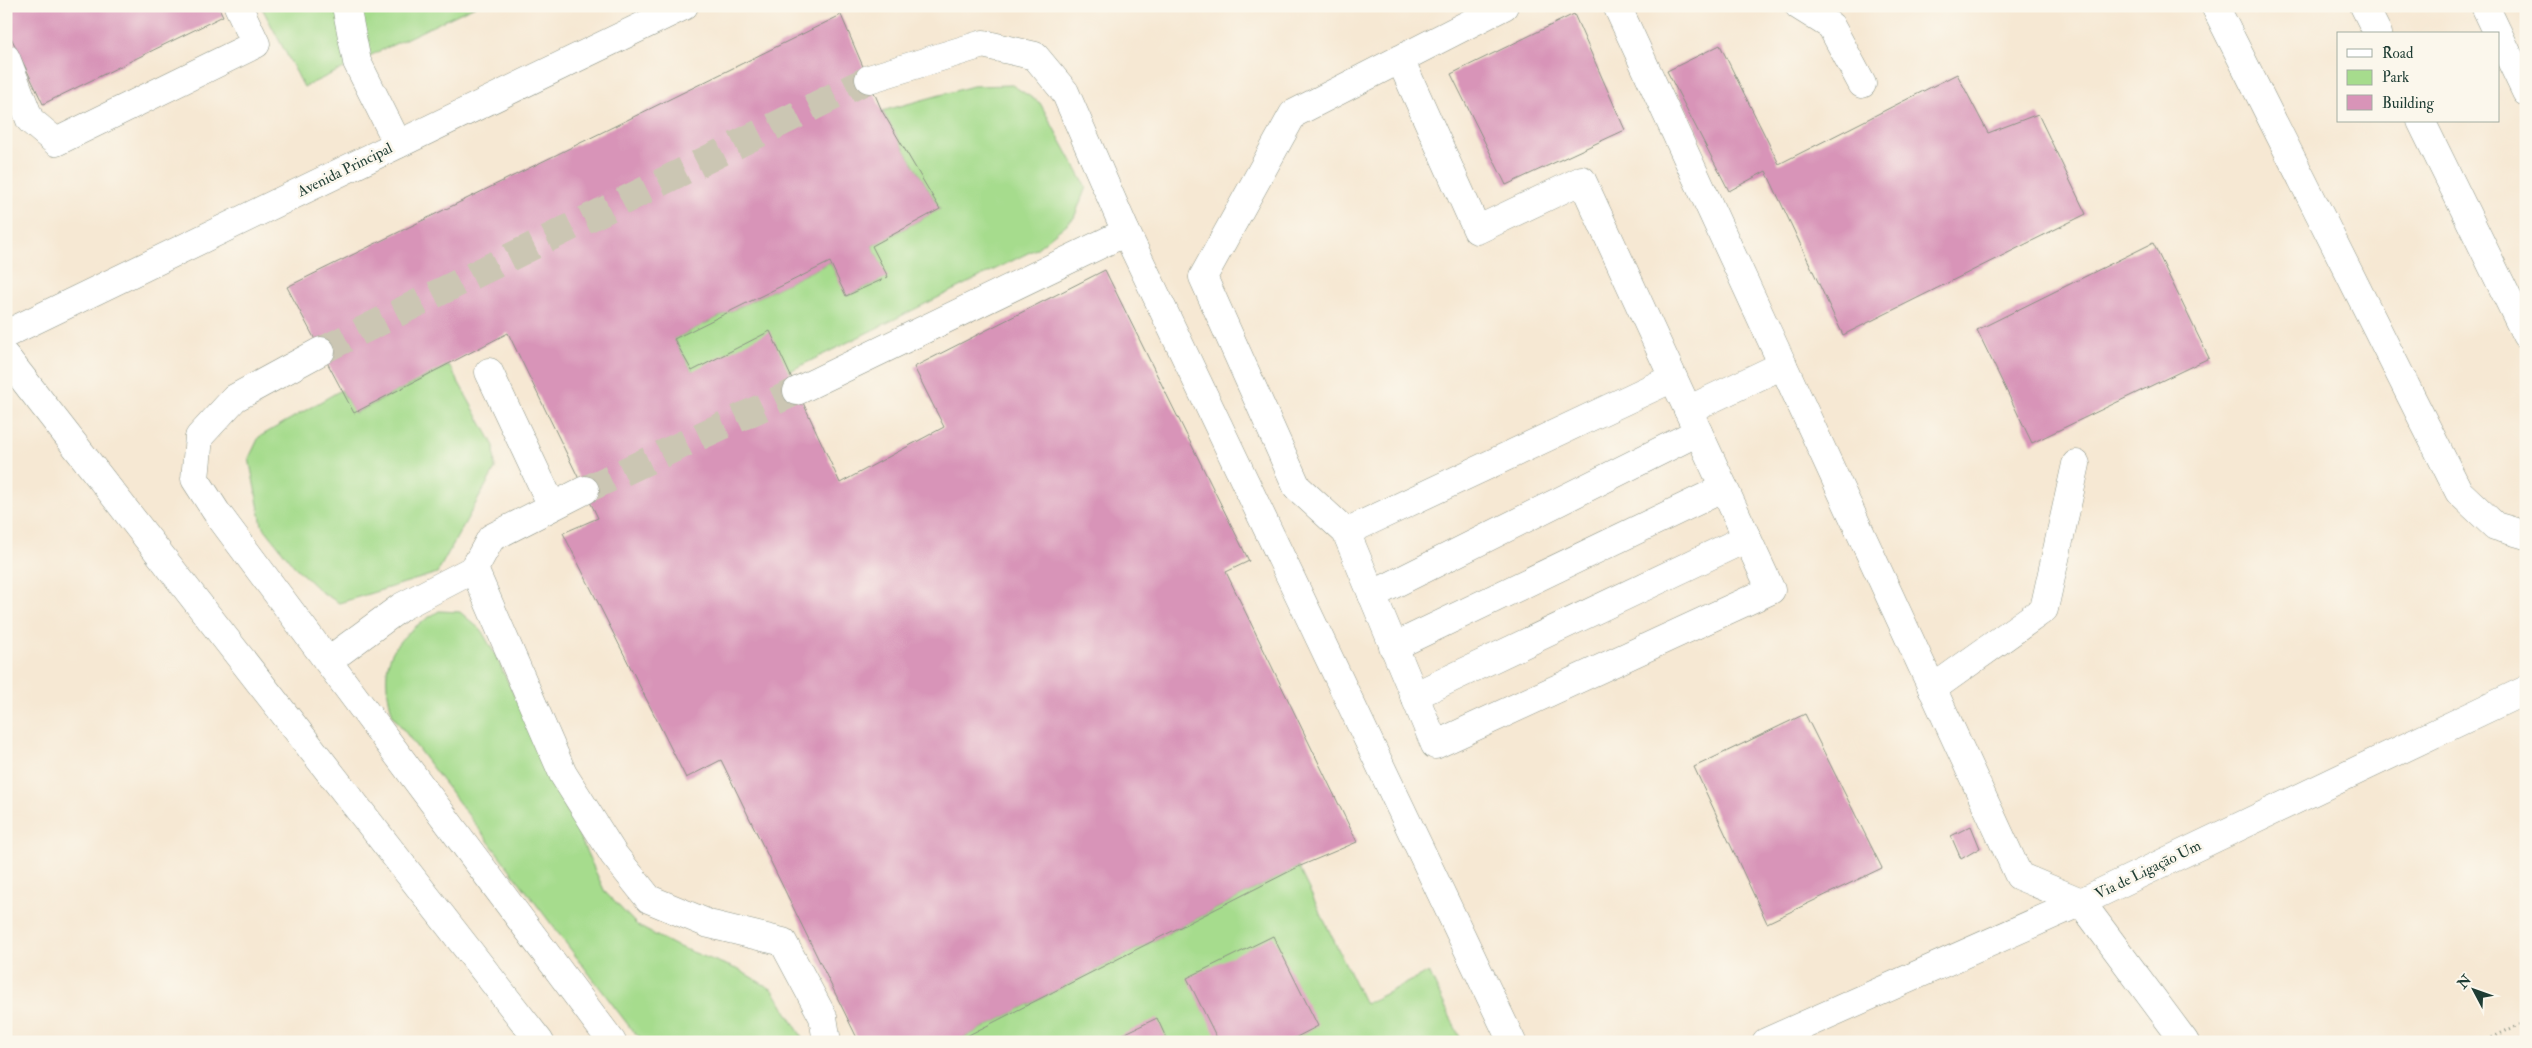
<svg xmlns="http://www.w3.org/2000/svg" width="2532" height="1048" font-family="'IM FELL Double Pica',serif">
	<style>
		.green { fill: #a6dc8d; stroke: #628c60 }
		.building { fill: #d894b8 }
		.lines { fill: none; stroke-linecap: round; stroke-linejoin: round }
		.minor-tunnel { stroke: #cbc6b3; stroke-width: 28; stroke-dasharray: 28 14; stroke-linecap: butt }
		.minor-casing { stroke: #8a9284; stroke-width: 29 }
		.path { stroke: #8a9284; stroke-width: 3; stroke-dasharray: 1 4; stroke-linecap: butt }
		.minor { stroke: #fff; stroke-width: 28 }
		.labels { text-anchor: middle; dominant-baseline: central; stroke-width: 5; stroke-linejoin: round; paint-order: stroke }
		.street-label { font-size: 15px; fill: #1f3d34; stroke: #fbf7ec }
	</style>
	<rect width="100%" height="100%" fill="#fbf7ec"/>
	<filter id="ink" filterUnits="userSpaceOnUse"><feTurbulence type="fractalNoise" baseFrequency=".02" numOctaves="2"/><feDisplacementMap in="SourceGraphic" scale="10" xChannelSelector="R" yChannelSelector="G"/><feConvolveMatrix kernelMatrix="1 2 1 2 8 2 1 2 1" color-interpolation-filters="sRGB"/></filter>
	<filter id="wash" filterUnits="userSpaceOnUse"><feTurbulence type="fractalNoise" baseFrequency=".0096" numOctaves="4" result="noise"/><feDisplacementMap in="SourceGraphic" scale="20" xChannelSelector="R" yChannelSelector="G"/><feGaussianBlur stdDeviation="1.12" result="paint"/><feColorMatrix in="noise" values="0 0 0 0 0 0 0 0 0 0 0 0 0 0 0 0 0 1.4 0 .05"/><feComposite in="paint" operator="in"/></filter>
	<g filter="url(#wash)">
		<rect width="100%" height="100%" fill="#f6e8d3"/>
		<g class="green">
			<path d="M261,6H475L304,87Z"/>
			<path d="M1012,85L1040,103L1086,187L1074,218L1036,249L788,372L692,371L674,339L830,262L847,296L887,277L872,246L940,209L882,111L973,86Z"/>
			<path d="M449,365L494,446L495,469L437,573L339,603L320,591L294,566L262,525L249,458L259,437L341,390L355,413Z"/>
			<path d="M439,611L460,612L481,630L496,656L605,892L638,926L674,945L739,970L773,990L802,1037L799,1042H645L632,1030L393,716C377,660 391,640 439,611Z"/>
			<path d="M1298,867L1365,1004L1429,972L1462,1042H955Z"/>
		</g>
		<g id="blocks">
			<g class="building">
				<path d="M6,6H218L223,16L43,104L6,27Z"/>
				<path d="M1574,14L1625,130L1506,185L1451,74Z"/>
				<path d="M841,15L882,111L940,209L872,246L888,277L846,296L830,262L674,339L692,371L770,331L840,483L944,427L914,367L1105,270L1249,561L1226,572L1357,842L1298,867L955,1042H859L721,760L686,778L563,533L598,518L508,333L354,413L287,287Z"/>
				<path d="M1720,45L1779,164L1957,74L1988,133L2038,114L2086,214L1843,335L1766,171L1729,191L1667,71Z"/>
				<path d="M2153,243L2209,358L2032,443L1977,330Z"/>
				<path d="M1805,714L1882,868L1767,923L1694,767Z"/>
				<path d="M1971,826L1980,848L1961,859L1951,836Z"/>
				<path d="M1273,936L1318,1026L1287,1042H1219L1187,978Z"/>
				<path d="M1157,1018L1168,1042H1107Z"/>
			</g>
		</g>
	</g>
	<g filter="url(#ink)">
		<use href="#blocks" fill-opacity="0" stroke="#8a9284" stroke-width="1"/>
		<g class="lines">
			<g class="minor-tunnel">
				<path d="M321,351L869,79"/>
				<path d="M585,490L797,391"/>
			</g>
			<g class="minor-casing">
				<g id="minor">
					<path d="M346,6L357,62L398,144"/>
					<path d="M1617,6L2019,876L2081,902L2185,1042"/>
					<path d="M1799,6L1831,26L1862,84"/>
					<path d="M2215,6L2459,492L2495,526L2526,535"/>
					<path d="M2364,6L2378,34"/>
					<path d="M2485,6L2526,92"/>
					<path d="M6,58L30,120L56,142L256,44L238,6"/>
					<path d="M1400,59L1477,230L1582,180L1771,590L1435,745L1346,532L1297,487L1203,277L1293,114L1504,6"/>
					<path d="M869,79L983,44L1035,56L1065,92L1126,232"/>
					<path d="M2421,121L2526,335"/>
					<path d="M6,334L684,6"/>
					<path d="M321,351L235,398L199,437L195,479L217,513L612,1042"/>
					<path d="M6,357L540,1042"/>
					<path d="M489,372L552,506"/>
					<path d="M797,391L1126,232L1512,1042"/>
					<path d="M1688,410L1783,365"/>
					<path d="M585,490L491,538L474,569L563,774L614,855L649,899L709,924L783,942L823,1017L827,1042"/>
					<path d="M1346,532L1673,378"/>
					<path d="M1372,595L1698,432"/>
					<path d="M1393,647L1724,488"/>
					<path d="M328,661L401,607L474,569"/>
					<path d="M1932,689L2044,609L2076,464"/>
					<path d="M1414,696L1747,538"/>
					<path d="M1766,1042L2081,902L2526,690"/>
				</g>
			</g>
			<path class="path" d="M2483,1042L2526,1021"/>
			<use href="#minor" class="minor"/>
		</g>
	</g>
	<g class="labels">
		<g class="street-label">
			<text transform="translate(345 170) rotate(-26)">Avenida Principal</text>
			<text transform="translate(2148 870) rotate(-26)">Via de Ligação Um</text>
		</g>
	</g>
	<rect width="2532" height="1048" fill="none" stroke="#fbf7ec" stroke-width="25"/>
	<rect x="2337" y="32" width="162" height="90" fill="#fbf7ec" stroke="#a3ada2"/>
	<rect x="2347" y="49" width="25" height="8" fill="#ffffff" stroke="#a3ada2"/>
	<text x="2382" y="58" font-size="15" fill="#1f3d34">Road</text>
	<rect x="2347" y="70" width="25" height="15" fill="#a6dc8d" stroke="#a3ada2"/>
	<text x="2382" y="82" font-size="15" fill="#1f3d34">Park</text>
	<rect x="2347" y="95" width="25" height="15" fill="#d894b8" stroke="#a3ada2"/>
	<text x="2382" y="108" font-size="15" fill="#1f3d34">Building</text>
	<g transform="translate(2474 990) rotate(311)" stroke="#fbf7ec" stroke-width="4" paint-order="stroke">
	<path d="M0-4L9 19L0 12L-9 19Z" fill="#1f3d34"/>
	<text y="-8" font-size="14" font-weight="bold" text-anchor="middle" fill="#1f3d34">N</text>
	</g>
</svg>
